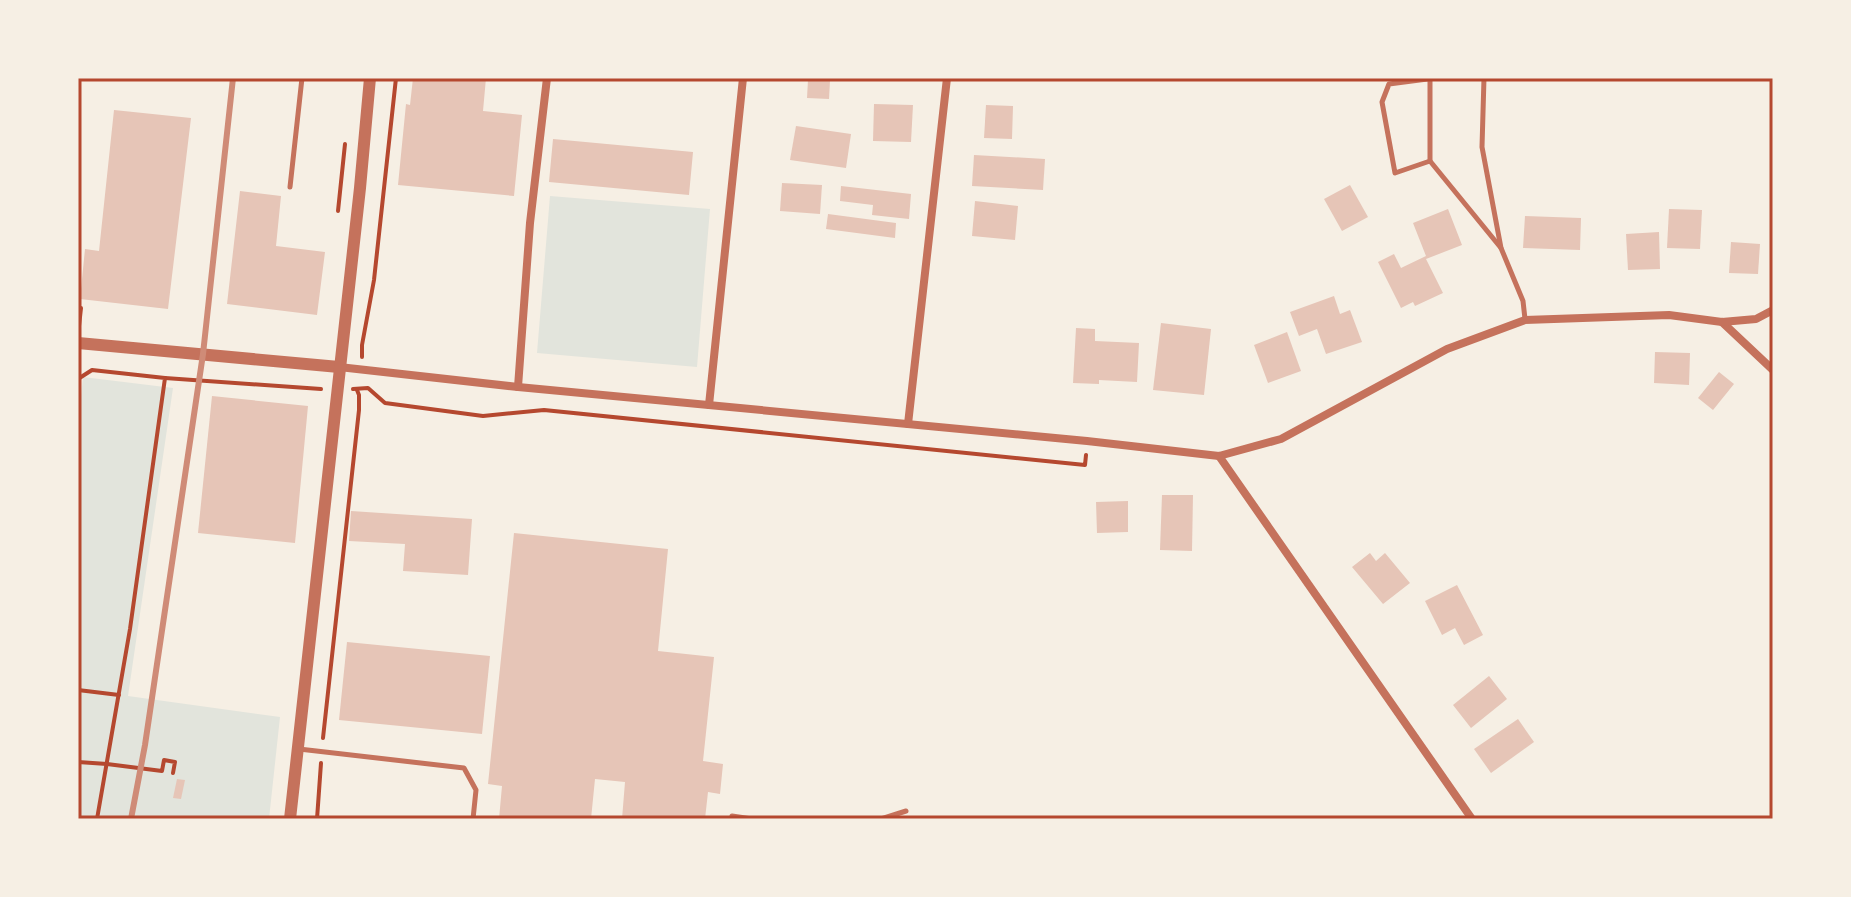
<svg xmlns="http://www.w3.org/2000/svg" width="1851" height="897" font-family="Raleway,sans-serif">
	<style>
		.green { fill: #e2e4dc }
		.building { fill: #e6c5b7 }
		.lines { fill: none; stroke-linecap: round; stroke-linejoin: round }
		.path { stroke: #b5482f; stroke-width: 4 }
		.service { stroke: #c5725c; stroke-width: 5 }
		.minor { stroke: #c5725c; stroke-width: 8 }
		.tertiary { stroke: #c5725c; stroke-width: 12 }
		.rail { stroke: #cf8b77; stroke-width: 6 }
		.neatline { fill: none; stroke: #b5482f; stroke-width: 3 }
	</style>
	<rect width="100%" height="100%" fill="#f6efe4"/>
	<g class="green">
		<path d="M550,196L710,209L697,367L537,353Z"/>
		<path d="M83,377L173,388L128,696L280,717L269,819H78V425Z"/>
	</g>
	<g class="building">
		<path d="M413,78H486L483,111L522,115L514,196L398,185L406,104L410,105Z"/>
		<path d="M808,80L830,81L829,99L807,98Z"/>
		<path d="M874,104L913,105L911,142L873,141Z"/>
		<path d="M986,105L1013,106L1012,139L984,138Z"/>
		<path d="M114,110L191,118L168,309L80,299L85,249L99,251Z"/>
		<path d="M796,126L851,134L846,168L790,160Z"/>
		<path d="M553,139L693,152L689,195L549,182Z"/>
		<path d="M974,155L1045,159L1043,190L972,186Z"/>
		<path d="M782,183L822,185L820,214L780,211Z"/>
		<path d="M1350,185L1368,217L1342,231L1324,199Z"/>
		<path d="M841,186L911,194L909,219L872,215L873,205L840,201Z"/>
		<path d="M240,191L281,196L276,246L325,252L317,315L227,304Z"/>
		<path d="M975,201L1018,206L1015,240L972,236Z"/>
		<path d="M1448,209L1462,245L1426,259L1443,293L1415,306L1413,302L1401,308L1378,262L1394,254L1401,268L1426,256L1413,223Z"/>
		<path d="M1669,209L1702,210L1700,249L1667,248Z"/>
		<path d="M828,214L896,223L895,238L826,229Z"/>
		<path d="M1525,216L1581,218L1580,250L1523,248Z"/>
		<path d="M1659,232L1660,269L1628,270L1626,234Z"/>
		<path d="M1731,242L1760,244L1758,274L1729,273Z"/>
		<path d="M1334,296L1340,314L1350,310L1362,342L1326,354L1317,329L1299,336L1290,312Z"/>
		<path d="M1161,323L1211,329L1204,395L1153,390Z"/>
		<path d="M1076,328L1095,329V341L1139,343L1137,382L1099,380V384L1073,383Z"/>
		<path d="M1287,332L1301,371L1268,383L1254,345Z"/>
		<path d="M1655,352L1690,353L1689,385L1654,383Z"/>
		<path d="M1719,372L1734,384L1713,410L1698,398Z"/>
		<path d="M212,396L308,406L295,543L198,533Z"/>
		<path d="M1162,495H1193L1192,551L1160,550Z"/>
		<path d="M1128,501V532L1097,533L1096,502Z"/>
		<path d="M351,511L472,519L468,575L403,571L405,544L349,541Z"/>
		<path d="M514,533L668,549L658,651L714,657L703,761L723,764L720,794L708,792L705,819H622L625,782L595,779L591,819H499L502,786L488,784Z"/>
		<path d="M1370,553L1376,561L1385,553L1410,583L1383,604L1352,567Z"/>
		<path d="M1457,585L1483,635L1464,645L1455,628L1442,635L1425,601Z"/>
		<path d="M347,642L490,656L482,734L339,720Z"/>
		<path d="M1489,676L1507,699L1471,728L1453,705Z"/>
		<path d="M1518,719L1534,742L1491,773L1474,749Z"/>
		<path d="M177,779L185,780L181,799L173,798Z"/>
	</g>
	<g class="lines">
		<g class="path">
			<path d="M338,211L345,144"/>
			<path d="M78,308H81L79,326"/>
			<path d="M362,357V345L374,280L396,78"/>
			<path d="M165,378L321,389"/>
			<path d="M78,379L92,370L165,378L130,629L97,819"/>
			<path d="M353,389L368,388L385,403L483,416L544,410L1085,465L1086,455"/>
			<path d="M78,690L119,695"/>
			<path d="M323,738L359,410V395L357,390"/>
			<path d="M78,762L107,764L162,771L164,760L175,762L173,773"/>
			<path d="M317,819L321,763"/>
		</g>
		<g class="service">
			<path d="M1435,78L1389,84L1382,102L1395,173L1430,161L1501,248"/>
			<path d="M1484,78L1482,147L1501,248L1523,301L1525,319"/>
			<path d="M1430,161V79"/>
			<path d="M290,187L302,78"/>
			<path d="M299,749L464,768L476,790L473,819"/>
			<path d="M732,819V816L752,819"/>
			<path d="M881,819L906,811"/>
		</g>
		<g class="minor">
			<path d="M1722,322L1773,370"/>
			<path d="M339,367L518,387L1087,441L1219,456L1281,439L1447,349L1525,320L1669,315L1722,322L1756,319L1773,310"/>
			<path d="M518,387L530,223L547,78"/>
			<path d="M709,405L743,78"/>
			<path d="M908,424L947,78"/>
			<path d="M1219,456L1472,819"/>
		</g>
		<g class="tertiary">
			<path d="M78,343L339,367"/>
			<path d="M290,819L360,188L370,78"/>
		</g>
		<path class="rail" d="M131,819L145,745L203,354L233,78"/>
	</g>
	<rect width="1851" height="897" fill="none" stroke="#f6efe4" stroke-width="160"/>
	<rect x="80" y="80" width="1691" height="737" class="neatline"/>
</svg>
